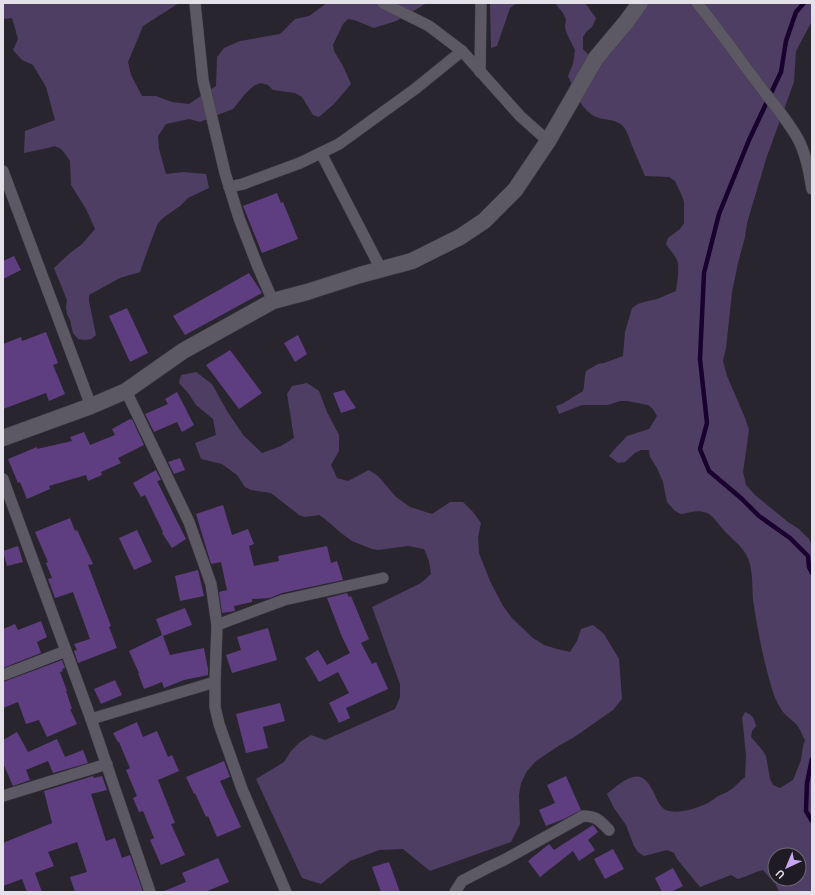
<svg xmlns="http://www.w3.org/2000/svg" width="815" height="895" font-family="'Space Grotesk',sans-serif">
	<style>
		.green { fill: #4f3e64; fill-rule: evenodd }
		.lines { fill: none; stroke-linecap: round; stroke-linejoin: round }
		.stream { stroke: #1a012f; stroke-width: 4.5 }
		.building { fill: #5e3e80 }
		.street-casing { stroke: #444048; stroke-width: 12 }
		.secondary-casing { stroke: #444048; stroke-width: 17 }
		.street { stroke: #5d5964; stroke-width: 11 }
		.secondary { stroke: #5d5964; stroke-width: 16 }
	</style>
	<rect width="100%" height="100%" fill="#29252e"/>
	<g class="green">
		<path d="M3,3H179L143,26L128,62L131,75L142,96H156L172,102L189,104L216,86L217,57L224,48L240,41L280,34L295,19L309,16L327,3H427L396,21L374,28L354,20L348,19L343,24L333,45L334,51L343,66L351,84L334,104L319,117L313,115L302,97L295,93L273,90L268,85L261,83L255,85L250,89L245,94L233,109L200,122L189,119L166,124L158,136L159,149L166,174L183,172L206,174L209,188L188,198L180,206L163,218L158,223L148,249L140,272L120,278L89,295V301L96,335L91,339L85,340L78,339L73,333L70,320L67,314L66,307L67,300L54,268L70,253L82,244L95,229L86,209L71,185L70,161L66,155L61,149L55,146L48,148L24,153L25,131L55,120L46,87L33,65L22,60L13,50L18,39L12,18L3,19Z"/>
		<path d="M490,3H517L510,8L497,46L491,48Z"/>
		<path d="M555,3H585L596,18L592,27L587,31L583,37V49L590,56L633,3H812V21L796,51L794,82L767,156L747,223L745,237L738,263L732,292L726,348L723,361L727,376L745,418L749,430L743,472L746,485L755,495L788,522L799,529L809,539L812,545V892H779L776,885L763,870C754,872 747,877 738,879L731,875L700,887L677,859L674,853L667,850L644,856L638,852L634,846L626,825L614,808L607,794C616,787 635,768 646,781C649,783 651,788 653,791C656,797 658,804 664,809C674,816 701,808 711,801C713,800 715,798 718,796C722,794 726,793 729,791C735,787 740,781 745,777L746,756L743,725L742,718L745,712C753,715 754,718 756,726L752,731L751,737L763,751L766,756L770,779L773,785L780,788L793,780L801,760L803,746L805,740C802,735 800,728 796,724C793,721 790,719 787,716C782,712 776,701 774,695C764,664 758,633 753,600C752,586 753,571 748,558C743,546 730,538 722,528C717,523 715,517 707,513C698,509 690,513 681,514L675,511L667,502L663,482L657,468L650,457L649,450H641L635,453L625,462L618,463L609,456L613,451L627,436L649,429L657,416L653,409L648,405L627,401H620L608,405H582L559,414L556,406L562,404L583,391C585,384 584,378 586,371L598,364L604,363L623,356L625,332L632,308L638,304L644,302L657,299L676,291C677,284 680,266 677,260C674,254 669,249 666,244L668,238L680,229L684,223V202L682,196L675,181L669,177L645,176C641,167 637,157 633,148C630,141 628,132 623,126C615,118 601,121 592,115C579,106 574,89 568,76L573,64L575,50L566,32L565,26L566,19L563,13ZM775,855H799V879H775Z"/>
		<path d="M196,372L212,384L227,411L244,436L262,453L281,446L294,438L287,394L292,386L307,383L319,391L327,412L339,435V451L331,465L337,478L348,481L369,470L378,476L396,497L410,507L432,514L450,502H463L473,512L481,523L478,537L479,553L490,581L503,606L512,618L533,638L544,645L557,649L570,652L577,641L581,629L593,625L604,634L619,659L622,699L613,710L573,738L560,745L536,761L527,771L521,783L519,795L520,824L511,842L430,871L403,849L379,850L350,861L321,884L302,878L256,779L284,762L291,751L300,742L311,735L325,740L395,709L400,697V684L372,607L421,583L431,574L429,561L424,549L408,546L378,550L372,549L352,541L341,533L325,519L319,515L305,517L299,515L271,493L251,490L245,487L237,475L222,464L201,459L195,443L216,435L213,419L196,405L189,394L179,383L181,375Z"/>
	</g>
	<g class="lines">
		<g class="stream">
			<path d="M804,3L796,12L786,41L781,72L749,140L719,214L704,273L700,359L707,423L700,449L709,471L742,499L759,516L790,538L808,556L809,567L812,573"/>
			<path d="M812,759L807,783L806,811L812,821"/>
		</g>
	</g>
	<g class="building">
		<path d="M277,193L281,203L283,202L298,239L262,253L243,206Z"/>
		<path d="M14,256L21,270L3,279V261Z"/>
		<path d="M249,273L262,293L185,335L173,316Z"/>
		<path d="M127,308L148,353L130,362L109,316Z"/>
		<path d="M46,332L58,363L53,365L65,394L49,401L46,393L3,409V344L21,337L22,341Z"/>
		<path d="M298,335L307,354L295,362L284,343Z"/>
		<path d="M230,350L262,393L239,409L206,365Z"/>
		<path d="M344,390L356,408L341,413L333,393Z"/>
		<path d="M177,392L194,425L182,432L177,422L154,432L145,414L168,404L165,399Z"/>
		<path d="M130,419L131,420L132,419L144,445L118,458L121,463L101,472L102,475L88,481L86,475L49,486L50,489L27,499L20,482L18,483L8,459L37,447V449L72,441L70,437L84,432L90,445L115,435L112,429Z"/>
		<path d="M180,458L185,470L174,474L168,462Z"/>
		<path d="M156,470L161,480L157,481L186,539L172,548L162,533L163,532L145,495L141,497L133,483Z"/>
		<path d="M223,505L232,535L248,529L254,544L249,546L254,566L279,561L278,556L327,546L331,563L337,561L343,580L282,593L270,598L252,599V602L234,606L235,611L222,613L219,592L227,590L221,562L211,564L196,514Z"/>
		<path d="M70,518L75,531L77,530L93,564L88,565L111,626L109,627L117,648L78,663L74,651L77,650L74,644L90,639L73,592L55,598L48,579L52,578L46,563L48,562L35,532Z"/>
		<path d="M137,530L152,562L134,570L119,538Z"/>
		<path d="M18,546L23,562L7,566L3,551Z"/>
		<path d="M198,570L204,596L180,601L175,576Z"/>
		<path d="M347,593L349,597L351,596L365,630L369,639L361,643L372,664L376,662L388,689L346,708L350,718L339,723L329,703L349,693L338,672L319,682L305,658L318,650L327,665L350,653L342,637L327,598Z"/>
		<path d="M185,608L192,625L163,636L170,655L204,648L208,669V675L184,680L164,688L162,682L144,689L138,673H139L129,651L162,635L156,619Z"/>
		<path d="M41,621L47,637L37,642L41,653L3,668V629L15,624L18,630Z"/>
		<path d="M268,628L277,660L232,673L226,655L241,650L237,637Z"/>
		<path d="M62,660L65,668L62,669L63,671L60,672L67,691H66L72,709H70L77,724L47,737L39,720L26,724L18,702L3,708V682Z"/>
		<path d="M115,680L122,695L101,704L94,689Z"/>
		<path d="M280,703L285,721L263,727L268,748L246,753L236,714Z"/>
		<path d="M137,722L143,737L157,731L168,757L172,755L179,771L158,780L175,823L171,824L185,855L161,865L150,840L154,838L143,811L139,812L133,798L137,796L126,770L130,768L119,742H118L113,733Z"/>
		<path d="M17,732L28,752L57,739L65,757L83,750L88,763L53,773L48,761L26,770L30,780L13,786L3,763V740Z"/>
		<path d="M224,761L230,777L220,781L241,827L217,837L208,816L206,817L195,793L194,794L186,777Z"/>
		<path d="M93,776L94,778L102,776L107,790L91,794L106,841L115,838L122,858L130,855L143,892H75L70,877L87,872L77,842L48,852L54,866L35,873L42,892H27L22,879L3,886V843L52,823L44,791Z"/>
		<path d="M566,776L581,810L564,819L546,826L539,810L555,803L547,785Z"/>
		<path d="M593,825L598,832L588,840L595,850L579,861L573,851L540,877L528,861L549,844L554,850Z"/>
		<path d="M613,849L624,869L605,879L594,859Z"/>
		<path d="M218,858L229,882L205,892H162L186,882L182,873Z"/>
		<path d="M389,862L400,892H381L372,867Z"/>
		<path d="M673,868L683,886L671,892H662L655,878Z"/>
	</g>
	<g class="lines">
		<g class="street-casing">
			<g id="street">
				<path d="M195,3L203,80L225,173L239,218L258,267L273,301"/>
				<path d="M383,3L429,26L462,51L520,116L548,141"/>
				<path d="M697,3C718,28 736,55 756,81C770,100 787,119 798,139C806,154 809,172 812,189"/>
				<path d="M480,72L481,3"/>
				<path d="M321,153L381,269"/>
				<path d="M3,171L91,406"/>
				<path d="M229,187L243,184L300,163L339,144L415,89L462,51"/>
				<path d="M126,391L189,522L211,584L217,625L215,682V707L219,724L242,789L286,892"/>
				<path d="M3,479L91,719L150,892"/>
				<path d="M217,625L284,600L383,578"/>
				<path d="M3,675L66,651"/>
				<path d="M91,719L215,682"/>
				<path d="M3,796L107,764"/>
				<path d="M455,892L462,881L491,866L504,860L583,816C597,816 600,821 609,830"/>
			</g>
		</g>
		<g class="secondary-casing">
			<path id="secondary" d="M3,438L91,406L126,391L183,351L273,301L307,292L360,275L412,261L460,237L484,221L515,190L548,141L596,58L627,21L640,3"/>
		</g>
		<use href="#street" class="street"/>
		<use href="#secondary" class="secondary"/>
	</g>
	<rect width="815" height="895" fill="none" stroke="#e3e0e7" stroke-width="8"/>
	<g transform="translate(787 867) rotate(224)"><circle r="19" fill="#1f1b24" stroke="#6d6a72"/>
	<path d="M0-3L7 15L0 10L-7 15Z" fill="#c7a6f0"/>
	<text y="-6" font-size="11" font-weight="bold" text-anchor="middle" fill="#e3e0e7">U</text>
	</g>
</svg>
